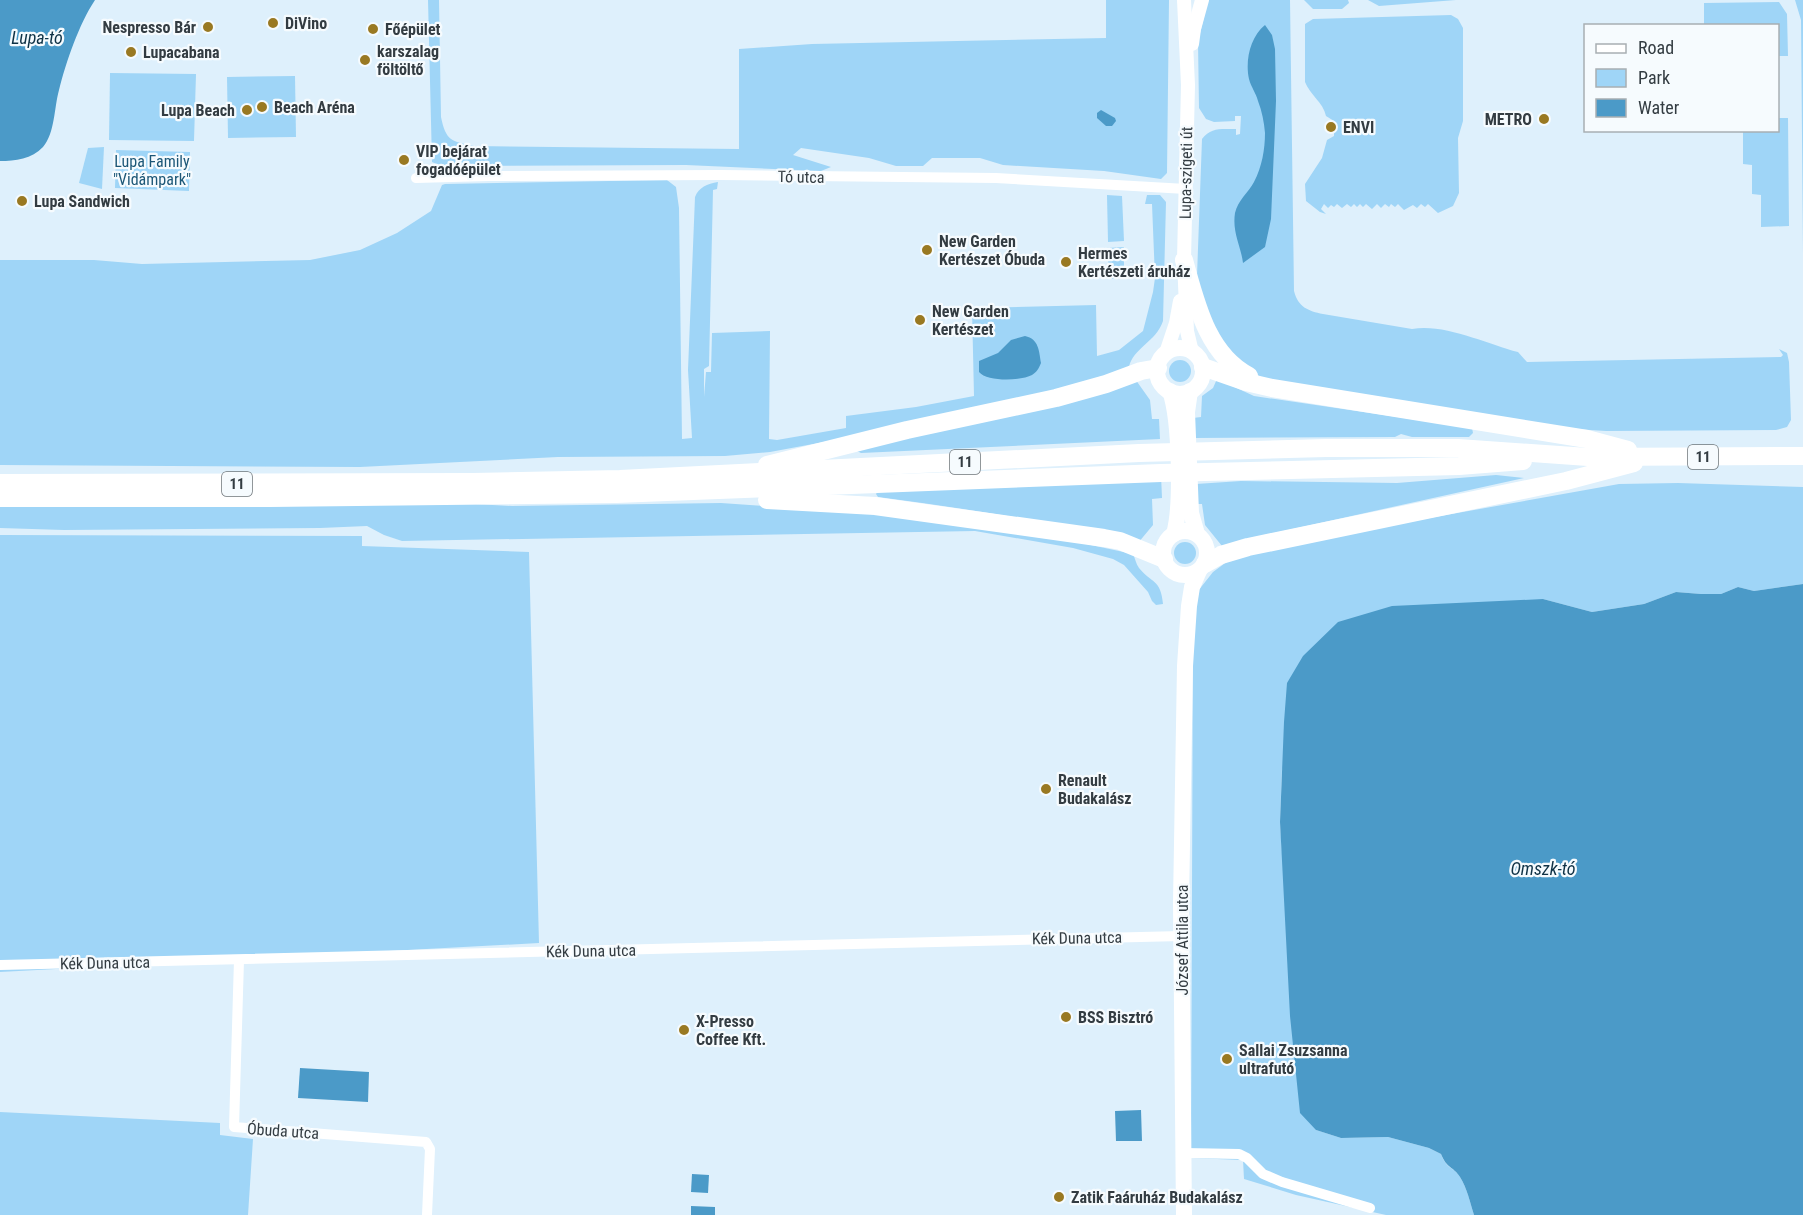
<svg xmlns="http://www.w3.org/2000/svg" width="1803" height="1215" font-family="'Roboto Condensed',sans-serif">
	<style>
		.green { fill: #9fd5f7 }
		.water { fill: #4b9ac8 }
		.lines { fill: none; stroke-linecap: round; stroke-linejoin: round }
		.minor { stroke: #fff; stroke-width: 10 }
		.tertiary { stroke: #fff; stroke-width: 14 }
		.secondary { stroke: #fff; stroke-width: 16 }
		.primary { stroke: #fff; stroke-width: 18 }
		.poi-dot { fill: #997922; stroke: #f6fbfe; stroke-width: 2 }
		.labels { text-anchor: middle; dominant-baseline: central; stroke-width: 4.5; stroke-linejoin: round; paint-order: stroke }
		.shield { fill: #f6fbfe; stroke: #6e757a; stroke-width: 1.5 }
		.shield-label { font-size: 15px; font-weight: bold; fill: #333c42 }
		.poi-label { font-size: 16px; font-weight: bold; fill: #333c42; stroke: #f6fbfe; text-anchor: start }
		.park-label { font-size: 16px; fill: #1c5777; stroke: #f6fbfe }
		.street-label { font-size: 16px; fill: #333c42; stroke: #f6fbfe }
		.water-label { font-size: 18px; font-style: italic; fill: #0f3246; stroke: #f6fbfe }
	</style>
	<rect width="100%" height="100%" fill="#def0fc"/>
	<g class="green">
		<path d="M428,0H439L441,117C446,141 451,141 474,146L739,149V49L812,44L1106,38V0H1169L1167,173L1161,179L1104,171L1003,165L980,158H932L923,166H896L869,158L801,148L793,155L831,167L821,171L686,165L441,166L432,162Z"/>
		<path d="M1208,0H1290L1294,291C1298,307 1308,311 1323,314L1412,329C1444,323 1487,344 1518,352L1527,362L1781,357L1783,355L1779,349L1787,353L1789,362L1791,420L1787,427L1776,430L1606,431L1574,429L1267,380L1244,368L1210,328L1197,276L1202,139C1211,127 1221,129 1236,129V135L1240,134L1241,116H1235V121L1214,122L1206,119L1199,108L1198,42Z"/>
		<path d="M1304,0H1348L1349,3L1342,9H1313Z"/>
		<path d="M1368,0H1456L1379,6Z"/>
		<path d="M1795,0H1803V254L1801,20Z"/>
		<path d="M1779,2L1787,14L1788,56H1778V26L1704,25V3Z"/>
		<path d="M1451,15L1458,19L1463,28V121L1458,138L1459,193L1453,206L1438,213L1428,204L1425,207L1421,204L1417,208L1413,205L1404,210L1398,204L1395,207L1391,204L1389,207L1385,204L1381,208L1377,204L1372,209L1366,204L1363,207L1360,204L1357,207L1354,204L1351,207L1347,204L1342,208L1337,204L1334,207L1331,205L1328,208L1324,204L1321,209L1326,214L1320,212L1306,201L1305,184L1322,158L1327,140L1334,136V121L1326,116C1323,102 1310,95 1305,82V24L1313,19Z"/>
		<path d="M110,73L196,74L194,141L109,140Z"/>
		<path d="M295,76L296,137L228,138L227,77Z"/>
		<path d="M1778,118H1788L1789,226L1761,227V195L1752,194V165L1743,164V131L1778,130Z"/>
		<path d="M104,147L102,189L79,183L88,148Z"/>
		<path d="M116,150L190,152L189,191L115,188Z"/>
		<path d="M667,180L676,187L679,208L682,439L692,438L688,370L695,197C699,187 707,184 718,182L717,189L713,190L709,366L704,369V397L706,372H711L712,333L770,331L769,439L777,440L846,428V416L916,407L974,396L972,308L1096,305L1097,356L1119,350L1143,331L1153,292L1155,278L1152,204H1145L1147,195H1160L1166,202L1163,321C1156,342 1133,348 1129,367L1117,374L1048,393L867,434L770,452L725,456L558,457L360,467L0,465V260H94L142,264L310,260L360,250L397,233L431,211L442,185L445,184Z"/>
		<path d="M1107,195L1122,196L1124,241L1108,242Z"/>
		<path d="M1124,247V279H1109L1108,248Z"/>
		<circle cx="1180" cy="371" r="11"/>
		<path d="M1133,376L1150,400L1152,419H1159L1160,439L861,453L857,451Z"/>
		<path d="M1217,379L1254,396L1472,428L1473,433L1469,437H1412L1401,434L1395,437L1193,438V418L1201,417L1202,396L1213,388Z"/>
		<path d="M1161,475L1162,498L1152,499L1153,525L1138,543C1053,521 966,509 878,497L876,494L878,491Z"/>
		<path d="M1496,475L1524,478L1247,539L1222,546L1205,525L1202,504H1196V484L1241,481L1397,483Z"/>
		<path d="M1678,483L1803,487V584L1754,591L1738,587L1721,594H1701L1676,592L1644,604L1592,612L1543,599L1282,769L1280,822L1282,853L1316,1130L1341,1138L1388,1137L1429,1148L1441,1154C1447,1170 1453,1166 1460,1177C1467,1188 1470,1202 1474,1215H1386L1296,1195L1244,1179L1243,1160L1191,1158L1193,623L1198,591L1213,572L1232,558L1290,543L1619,484Z"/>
		<path d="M0,502L458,503L512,506L721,503L931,518L1058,538L1133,554C1135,558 1136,564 1139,568C1151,583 1161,579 1163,604L1156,605L1152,601L1148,592L1124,565L1113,559L1073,548L975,531L402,541L384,535L367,526L320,528L64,530L0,528Z"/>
		<path d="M0,535L362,536V546L529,552L539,943L0,972Z"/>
		<circle cx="1185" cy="553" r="11"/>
		<path d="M0,1112L220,1123V1135L253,1139L248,1215H0Z"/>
	</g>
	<g class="water">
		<path d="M0,0H95C79,24 66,62 59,90C54,108 55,133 43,147C32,159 15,161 0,161Z"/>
		<path d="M1265,25L1272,35L1275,49L1276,101L1271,219L1265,247L1243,263C1241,246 1232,233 1235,213C1238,200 1248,193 1254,182C1262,167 1265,149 1265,133C1264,122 1262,111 1258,101C1256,93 1251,87 1249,79C1245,61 1250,37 1265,25Z"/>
		<path d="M1101,110L1115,118L1116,121L1112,126H1106L1097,118V113Z"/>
		<path d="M1025,336C1039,339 1039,351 1041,363C1039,368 1037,372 1032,375C1021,381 987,382 979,372V361L998,353L1011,340Z"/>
		<path d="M1803,584V1215H1474C1470,1202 1467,1188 1460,1177C1453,1166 1447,1169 1441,1154L1429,1148L1388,1137L1341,1138L1316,1130L1300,1113L1290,1016L1280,822L1284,722L1287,683L1303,656L1338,622L1392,606L1543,599L1592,612L1644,604L1676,592L1701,594H1721L1738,587L1754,591Z"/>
		<path d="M300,1068L369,1072L368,1102L298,1098Z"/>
		<path d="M1141,1110L1142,1141H1116L1115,1111Z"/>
		<path d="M692,1174L709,1175L708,1193L691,1192Z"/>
		<path d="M691,1206L715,1207V1215H691Z"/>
	</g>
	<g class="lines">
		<g class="minor">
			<path d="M416,178L489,176L720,175L996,178L1186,189"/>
			<path d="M239,960L234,1127L426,1142L430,1149L427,1215"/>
			<path d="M0,965L1182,936"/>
			<path d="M1184,1153L1239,1154L1247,1158L1263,1174L1282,1182L1370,1208"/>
		</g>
		<g class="tertiary">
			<path d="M1184,0L1188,85L1184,260L1187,331L1192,352"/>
			<path d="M1192,44L1194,29L1202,0"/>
			<path d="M1166,353L1176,323L1180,301"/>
		</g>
		<g class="secondary">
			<circle cx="1180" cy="371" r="23"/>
			<path d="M1170,391C1180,419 1182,506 1174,534"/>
			<path d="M1190,391L1187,412L1191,513L1197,534"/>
			<circle cx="1185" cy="553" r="22"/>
			<path d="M1184,1215L1181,903L1185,666L1189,606L1192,587L1199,571"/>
		</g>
		<g class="primary">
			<path d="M1184,260C1196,303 1207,354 1249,376"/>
			<path d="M1203,367L1246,382L1272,388L1587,439L1628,450"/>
			<path d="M767,465L907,430L1056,398L1106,384L1141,371L1158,368"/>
			<path d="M0,483L473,482L620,479L1139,453L1326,448H1458L1588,457L1803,456"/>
			<path d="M0,498H270L616,494L1161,473L1459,466L1523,461"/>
			<path d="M767,500L875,506L1104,538L1120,541L1164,559"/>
			<path d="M1205,564L1221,555L1248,547L1566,481L1634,463"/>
		</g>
	</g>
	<g class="poi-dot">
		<circle cx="273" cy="23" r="6"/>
		<circle cx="208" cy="27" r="6"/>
		<circle cx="373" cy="29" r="6"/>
		<circle cx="131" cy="52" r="6"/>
		<circle cx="365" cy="60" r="6"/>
		<circle cx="262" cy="107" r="6"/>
		<circle cx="247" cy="110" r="6"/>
		<circle cx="1544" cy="119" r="6"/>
		<circle cx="1331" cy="127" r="6"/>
		<circle cx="404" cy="160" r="6"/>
		<circle cx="22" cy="201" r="6"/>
		<circle cx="927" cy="250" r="6"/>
		<circle cx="1066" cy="262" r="6"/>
		<circle cx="920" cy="320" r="6"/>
		<circle cx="1046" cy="789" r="6"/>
		<circle cx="1066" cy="1017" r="6"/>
		<circle cx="684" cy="1030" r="6"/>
		<circle cx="1227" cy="1059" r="6"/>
		<circle cx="1059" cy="1197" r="6"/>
	</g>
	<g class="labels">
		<g class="shield">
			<rect x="1688" y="445" width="30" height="24" rx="4.5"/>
			<rect x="950" y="450" width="30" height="24" rx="4.5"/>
			<rect x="222" y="472" width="30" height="24" rx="4.5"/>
		</g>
		<g class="shield-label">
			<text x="1703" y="457">11</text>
			<text x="965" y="462">11</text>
			<text x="237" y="484">11</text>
		</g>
		<g class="poi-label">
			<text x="285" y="23">DiVino</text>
			<text x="196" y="27" text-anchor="end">Nespresso Bár</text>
			<text x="385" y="29">Főépület</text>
			<text x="377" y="51">karszalag<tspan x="377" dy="18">föltöltő</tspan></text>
			<text x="143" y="52">Lupacabana</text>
			<text x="274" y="107">Beach Aréna</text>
			<text x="235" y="110" text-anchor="end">Lupa Beach</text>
			<text x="1532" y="119" text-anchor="end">METRO</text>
			<text x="1343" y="127">ENVI</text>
			<text x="416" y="151">VIP bejárat<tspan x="416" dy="18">fogadóépület</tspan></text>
			<text x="34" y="201">Lupa Sandwich</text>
			<text x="939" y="241">New Garden<tspan x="939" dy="18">Kertészet Óbuda</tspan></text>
			<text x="1078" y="253">Hermes<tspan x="1078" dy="18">Kertészeti áruház</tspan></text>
			<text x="932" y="311">New Garden<tspan x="932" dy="18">Kertészet</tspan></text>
			<text x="1058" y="780">Renault<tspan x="1058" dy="18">Budakalász</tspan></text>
			<text x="1078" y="1017">BSS Bisztró</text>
			<text x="696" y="1021">X-Presso<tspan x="696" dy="18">Coffee Kft.</tspan></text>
			<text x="1239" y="1050">Sallai Zsuzsanna<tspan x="1239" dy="18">ultrafutó</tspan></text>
			<text x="1071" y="1197">Zatik Faáruház Budakalász</text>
		</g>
		<g class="park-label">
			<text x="152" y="161">Lupa Family<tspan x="152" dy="18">"Vidámpark"</tspan></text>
		</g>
		<g class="street-label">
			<text transform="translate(1186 173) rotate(-89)">Lupa-szigeti út</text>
			<text transform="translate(801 177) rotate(1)">Tó utca</text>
			<text transform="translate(1077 938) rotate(-1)">Kék Duna utca</text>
			<text transform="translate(1182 940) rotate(-90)">József Attila utca</text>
			<text transform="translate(591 951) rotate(-1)">Kék Duna utca</text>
			<text transform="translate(105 963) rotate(-1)">Kék Duna utca</text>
			<text transform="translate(283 1131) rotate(4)">Óbuda utca</text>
		</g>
		<g class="water-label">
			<text x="37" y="37">Lupa-tó</text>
			<text x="1543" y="868">Omszk-tó</text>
		</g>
	</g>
	<rect x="1584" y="24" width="195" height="108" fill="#f6fbfe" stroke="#a8afb3" stroke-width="1.5"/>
	<rect x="1596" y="44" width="30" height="9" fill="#ffffff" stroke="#a8afb3" stroke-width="1.5"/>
	<text x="1638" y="54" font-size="18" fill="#333c42">Road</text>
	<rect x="1596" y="69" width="30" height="18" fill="#9fd5f7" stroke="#a8afb3" stroke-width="1.5"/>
	<text x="1638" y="84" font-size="18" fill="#333c42">Park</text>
	<rect x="1596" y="99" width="30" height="18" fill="#4b9ac8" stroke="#a8afb3" stroke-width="1.5"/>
	<text x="1638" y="114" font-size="18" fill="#333c42">Water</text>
</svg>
